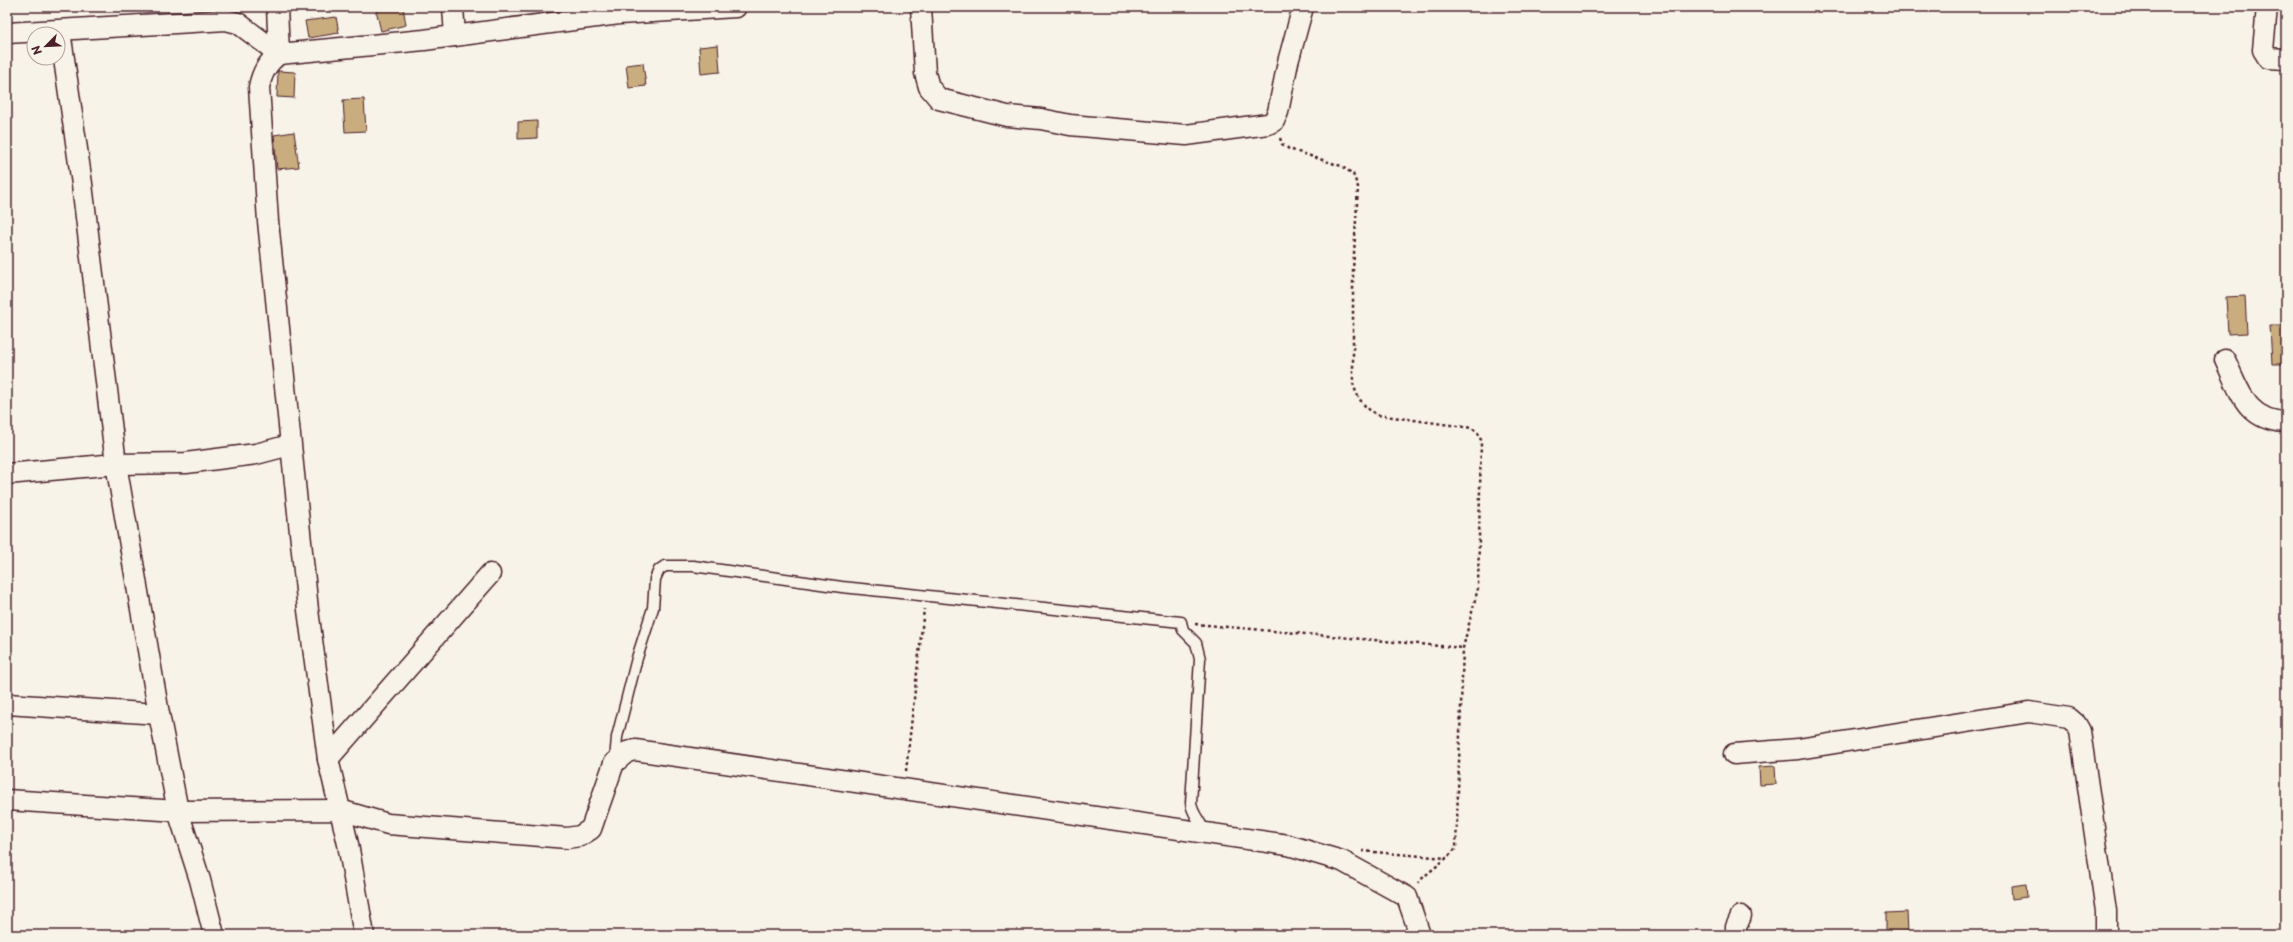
<svg xmlns="http://www.w3.org/2000/svg" width="2293" height="942" font-family="'Playpen Sans',sans-serif">
	<style>
		.building { fill: #c9ad7e; stroke: #4a1f2b }
		.lines { fill: none; stroke-linecap: round; stroke-linejoin: round }
		.lane-casing { stroke: #4a1f2b; stroke-width: 13 }
		.street-casing { stroke: #4a1f2b; stroke-width: 23 }
		.path { stroke: #4a1f2b; stroke-width: 2.5; stroke-dasharray: 3 3; stroke-linecap: butt }
		.lane { stroke: #f7f3e8; stroke-width: 10 }
		.street { stroke: #f7f3e8; stroke-width: 20 }
	</style>
	<rect width="100%" height="100%" fill="#f7f3e8"/>
	<filter id="ink" filterUnits="userSpaceOnUse"><feTurbulence type="fractalNoise" baseFrequency=".025" numOctaves="2"/><feDisplacementMap in="SourceGraphic" scale="8" xChannelSelector="R" yChannelSelector="G"/><feConvolveMatrix kernelMatrix="1 2 1 2 8 2 1 2 1" color-interpolation-filters="sRGB"/></filter>
	<g filter="url(#ink)">
		<g class="building">
			<path d="M390,7H403L406,25L381,31L376,10Z"/>
			<path d="M336,17L339,33L308,38L305,21Z"/>
			<path d="M718,45L720,72L701,74L699,47Z"/>
			<path d="M643,63L646,86L629,88L626,65Z"/>
			<path d="M278,71L295,72L294,98L277,97Z"/>
			<path d="M364,99L366,131L345,132L343,100Z"/>
			<path d="M537,121V138L518,139V122Z"/>
			<path d="M294,132L299,167L277,169L274,135Z"/>
			<path d="M2245,296L2247,333L2228,334L2226,297Z"/>
			<path d="M2270,326H2286V364H2272Z"/>
			<path d="M1775,766L1776,784L1760,785L1759,767Z"/>
			<path d="M2026,884L2027,897L2012,899L2011,886Z"/>
			<path d="M1907,912L1908,932L1886,933V913Z"/>
		</g>
		<g class="lines">
			<g class="lane-casing">
				<path id="lane" d="M615,761L617,737L637,658L653,608L655,579L659,570L665,566H693L842,587L1181,622L1183,630L1196,643L1200,659L1191,803C1192,815 1203,823 1204,833"/>
			</g>
			<g class="street-casing">
				<g id="street">
					<path d="M277,7L279,54"/>
					<path d="M453,7L455,36"/>
					<path d="M921,7L925,73L929,87L939,99L1007,116L1041,119L1070,125L1186,135L1268,124L1274,121L1278,112L1288,62L1303,7"/>
					<path d="M2267,7L2263,50L2268,58L2286,59"/>
					<path d="M60,31L82,184L116,464L159,714L178,811L200,880L214,935"/>
					<path d="M7,33L226,20L238,23L279,54"/>
					<path d="M2225,360C2240,391 2246,421 2286,422"/>
					<path d="M7,474L116,464L186,463L256,454L290,445"/>
					<path d="M7,704L159,714"/>
					<path d="M1734,754L1798,749L2029,712L2069,718L2076,724L2080,731L2106,911V935"/>
					<path d="M328,759L490,574"/>
					<path d="M7,800L178,811L340,810L388,824L567,838L580,836L591,829L614,763L627,752L635,750L1288,845L1342,861L1407,897L1420,935"/>
					<path d="M364,935L348,844L328,759L308,610L268,221L259,87C262,73 267,63 279,54L424,40L619,14L736,7"/>
					<path d="M1736,935V927L1741,916"/>
				</g>
			</g>
			<g class="path">
				<path d="M1280,138L1282,144L1289,149L1341,166L1353,174L1358,187L1353,270V383C1357,398 1364,408 1378,415L1472,428L1478,433L1481,440L1478,588L1463,648L1456,848C1445,862 1429,870 1418,883"/>
				<path d="M1195,624L1463,648"/>
				<path d="M906,771L924,609"/>
				<path d="M1362,851L1447,858"/>
			</g>
			<use href="#lane" class="lane"/>
			<use href="#street" class="street"/>
		</g>
	</g>
	<rect width="2293" height="942" fill="none" stroke="#f7f3e8" stroke-width="24"/>
	<rect x="12" y="12" width="2269" height="918" fill="none" stroke="#4a1f2b" stroke-width="1.5" filter="url(#ink)"/>
	<g transform="translate(46 46) rotate(246)"><circle r="19" fill="#f7f3e8" stroke="#b29e9c"/>
	<path d="M0-3L7 15L0 10L-7 15Z" fill="#4a1f2b"/>
	<text y="-6" font-size="11" font-weight="bold" text-anchor="middle" fill="#4a1f2b">N</text>
	</g>
</svg>
